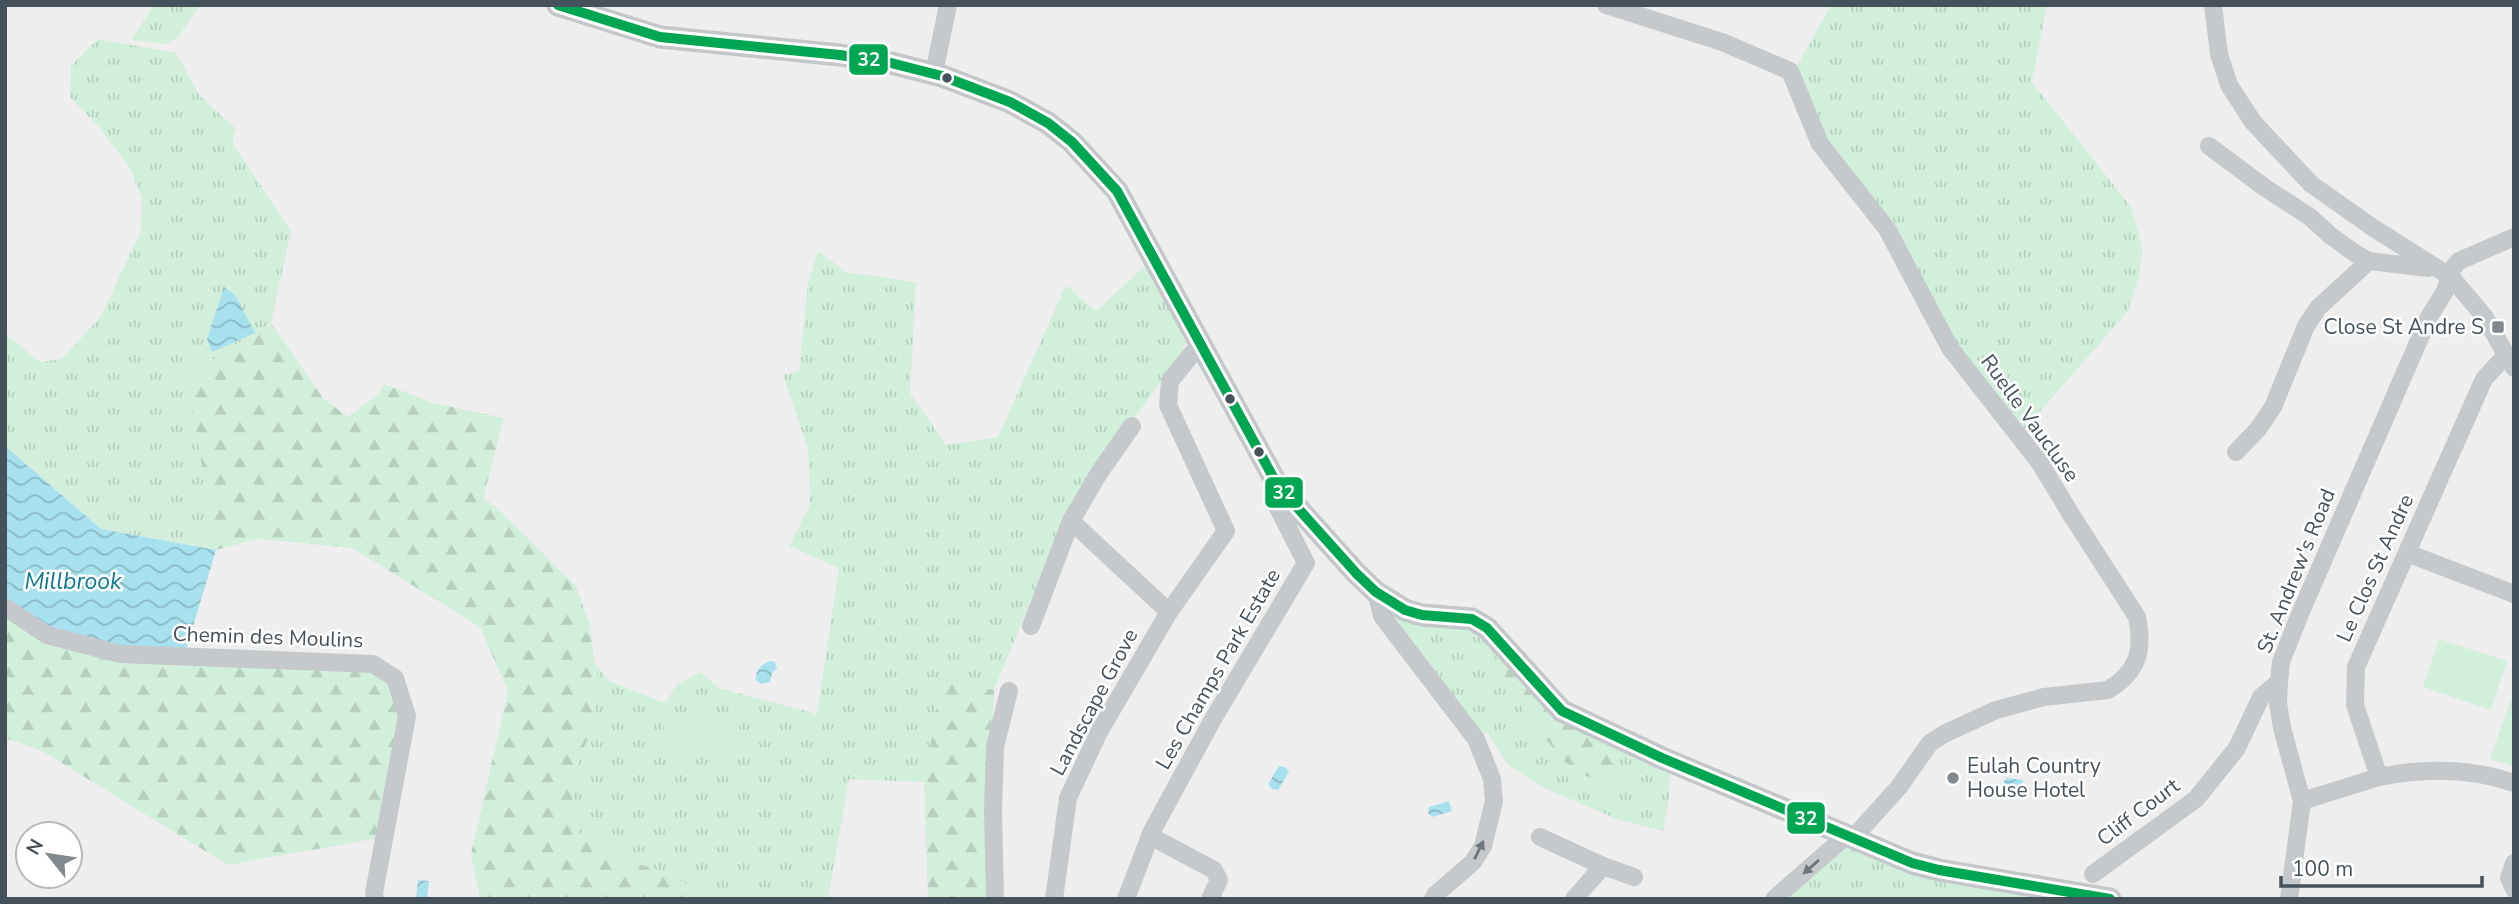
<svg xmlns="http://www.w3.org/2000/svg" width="2519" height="904" font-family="'Nunito Sans',sans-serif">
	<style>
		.grass { fill: url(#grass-tufts) }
		.forest { fill: url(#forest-firs) }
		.pitch { fill: #d2efdc }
		.water { fill: url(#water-waves) }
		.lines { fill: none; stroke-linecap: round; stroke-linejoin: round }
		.minor { stroke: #c6c9cb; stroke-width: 18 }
		.major { stroke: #c4c7ca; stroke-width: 23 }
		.bus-1-casing { stroke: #fff; stroke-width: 16 }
		.bus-1 { stroke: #00a651; stroke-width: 10 }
		.oneway { fill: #6c767d }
		.bus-dot { fill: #46525b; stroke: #fff; stroke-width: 2.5 }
		.poi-dot { fill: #81898e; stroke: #fff; stroke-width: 2.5 }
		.labels { text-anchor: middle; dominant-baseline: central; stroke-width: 5; stroke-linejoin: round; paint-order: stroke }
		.poi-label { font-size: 21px; fill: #46525b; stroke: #fff; text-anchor: end }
		.street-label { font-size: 21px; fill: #46525b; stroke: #fff }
		.water-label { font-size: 23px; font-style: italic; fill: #0d7b91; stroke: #fff }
		.line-badge { stroke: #fff; stroke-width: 2.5 }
		.badge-label { font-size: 19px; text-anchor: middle; font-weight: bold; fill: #fff }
	</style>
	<defs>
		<pattern id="grass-tufts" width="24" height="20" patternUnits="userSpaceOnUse" patternTransform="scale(1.75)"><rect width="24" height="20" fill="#d2efdc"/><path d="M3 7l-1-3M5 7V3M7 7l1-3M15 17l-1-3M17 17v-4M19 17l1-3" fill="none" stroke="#b6cfbf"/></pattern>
		<pattern id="forest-firs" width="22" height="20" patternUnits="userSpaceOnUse" patternTransform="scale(1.75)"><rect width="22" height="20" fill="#d2efdc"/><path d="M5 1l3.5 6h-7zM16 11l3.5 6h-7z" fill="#b6cfbf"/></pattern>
		<pattern id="water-waves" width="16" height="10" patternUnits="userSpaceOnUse" patternTransform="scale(1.75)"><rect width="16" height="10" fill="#a7e1ed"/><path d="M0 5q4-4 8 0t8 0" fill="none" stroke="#8ab9c3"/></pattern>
	</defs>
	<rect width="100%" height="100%" fill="#efeeee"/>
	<g class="grass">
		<path d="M154,5H200L178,37L166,44L131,40Z"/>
		<path d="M1831,5H2047L2032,82L2131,207L2143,249L2138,279L2128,311L2022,432L1953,346L1826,142L1794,71Z"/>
		<path d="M98,39L176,53L199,95L235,128L233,144L291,231L271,323L187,376L216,550L101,529L5,446V334L40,362L62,359L101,316L141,231L142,199L130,168L99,127L70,97L71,66Z"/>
		<path d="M818,251L846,272L916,282L910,393L946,445L998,437L1066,285L1096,311L1146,265L1189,341L1066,515L994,690L939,697L924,782L849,779L828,899H712L670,875L616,855L580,835L572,811L573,773L594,724L598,684L596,664L609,681L665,703L677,684L701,672L719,688L817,714L839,568L789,546L810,504L808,449L783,375L799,371L808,283Z"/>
		<path d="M1394,613L1473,630L1557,721L1670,770L1669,797L1663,831L1617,819L1544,788L1508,765L1487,732L1478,735L1395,622Z"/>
		<path d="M1846,843L2067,899H1781Z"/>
	</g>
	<g class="forest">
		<path d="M271,323L323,398L348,417L378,394L384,384L433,403L504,418L483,498L496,507L576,586L589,622L598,684L594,724L573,773L572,811L580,835L616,855L670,875L712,899H480L471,854L508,691L480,627L352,548L258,539L216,550L187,376Z"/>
		<path d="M5,607L120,654L373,664L395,678L407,716L384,837L228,865L42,751L5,738Z"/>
		<path d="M1490,648L1557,721L1615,746L1619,791L1576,771L1565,762L1526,715Z"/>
		<path d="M941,683L994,690L988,899H928L924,782Z"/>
	</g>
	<g class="pitch">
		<path d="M2439,639L2507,661L2491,710L2423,687Z"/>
		<path d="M2514,690V766L2490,759Z"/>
		<path d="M739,714L740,754L665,757L664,718Z"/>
	</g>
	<g class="water">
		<path d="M224,287L235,295L255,333L212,352L207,339Z"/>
		<path d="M5,446L101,529L216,550L185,653L112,652L47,635L5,607Z"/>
		<path d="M770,661L775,662L777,669L772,673L770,682L761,684L756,680C755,670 762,664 770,661Z"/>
		<path d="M1279,766L1285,767L1289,772L1278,790L1272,789L1268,784Z"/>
		<path d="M2007,778L2023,780V787C2017,792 2008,789 2003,783Z"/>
		<path d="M1449,801L1452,811L1432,817L1428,813L1429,807Z"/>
		<path d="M418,880L429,881L427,899H416Z"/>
	</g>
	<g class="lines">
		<g class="minor">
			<path d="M1606,5L1722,42L1790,71L1820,144L1887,229L1950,348L2040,463L2072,516L2137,617C2144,650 2138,672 2108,690L2044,697L1996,710L1944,734L1930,743L1899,787L1853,838"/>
			<path d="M2213,5L2219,54L2229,85L2253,122L2311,184L2372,227L2451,277L2484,316L2514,368"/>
			<path d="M934,73L948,5"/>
			<path d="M2209,146L2264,187L2310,217L2331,236L2356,254L2369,261L2428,268L2432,266"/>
			<path d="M2236,452L2258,429L2273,407L2306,326L2318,308L2369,261"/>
			<path d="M1071,521L1169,612"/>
			<path d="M2407,553L2514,594"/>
			<path d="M1376,592L1382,616L1476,739L1492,779L1494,801L1483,846L1473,862L1435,895L1433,899"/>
			<path d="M5,607L47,635L120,654L373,664L395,678L407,716L374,893L375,899"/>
			<path d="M1031,626L1071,521L1099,473L1132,426"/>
			<path d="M2379,777C2423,768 2471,768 2514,783"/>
			<path d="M2302,801L2379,777L2355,705L2356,667L2484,379L2506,355"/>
			<path d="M1150,836L1214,870L1219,880L1210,899"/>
			<path d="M1540,837L1603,866L1574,899"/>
			<path d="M2514,863L2509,878L2514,889"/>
			<path d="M1603,866L1634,877"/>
			<path d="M2093,874L2196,799L2237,748L2261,697L2279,682"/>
			<path d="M995,899L993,810L995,747L1009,691"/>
			<path d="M1054,899L1068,798L1099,732L1169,612L1226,531L1168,405L1170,381L1200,344"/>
			<path d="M1126,899L1152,831L1213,719L1306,563L1275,502L1278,486"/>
			<path d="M1774,899L1847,835"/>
			<path d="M2289,899L2302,801L2282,728L2278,703L2279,682L2281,662L2300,614L2429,317L2445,291L2452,269L2459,261L2514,237"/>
		</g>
		<path class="major" d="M558,5L660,37L840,55L891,63L942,76L1010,102L1048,123L1072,142L1117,191L1278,486L1356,573L1376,592L1405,610L1422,615L1472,619L1487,628L1562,711L1662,758L1853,838L1912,863L1939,870L2110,899"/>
		<g class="bus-1-casing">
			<path id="bus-1" d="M558,5L660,37L840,55L891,63L942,76L1010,102L1048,123L1072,142L1117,191L1278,486L1356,573L1376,592L1405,610L1422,615L1472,619L1487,628L1562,711L1662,758L1853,838L1912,863L1939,870L2110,899"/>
		</g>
		<use href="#bus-1" class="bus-1"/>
	</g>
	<defs><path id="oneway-solid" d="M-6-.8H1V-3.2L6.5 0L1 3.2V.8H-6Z" transform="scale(1.75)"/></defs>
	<g class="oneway">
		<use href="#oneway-solid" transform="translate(1479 850) rotate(-64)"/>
		<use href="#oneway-solid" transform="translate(1811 867) rotate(139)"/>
	</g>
	<g class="bus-dot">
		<circle cx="947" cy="78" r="6"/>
		<circle cx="1230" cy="399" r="6"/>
		<circle cx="1259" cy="452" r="6"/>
	</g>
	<g class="poi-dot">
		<rect x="2491" y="320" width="14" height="14" rx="3.5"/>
		<circle cx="1953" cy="778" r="7"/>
	</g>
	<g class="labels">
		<g class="poi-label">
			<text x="2484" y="327">Close St Andre S</text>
			<text x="1967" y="766" text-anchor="start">Eulah Country<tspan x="1967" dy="24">House Hotel</tspan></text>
		</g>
		<g class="street-label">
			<text transform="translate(2030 418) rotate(54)">Ruelle Vaucluse</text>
			<text transform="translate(2375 568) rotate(-66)">Le Clos St Andre</text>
			<text transform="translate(2296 571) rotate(-68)">St. Andrew's Road</text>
			<text transform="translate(268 637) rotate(2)">Chemin des Moulins</text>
			<text transform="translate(1218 669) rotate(-60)">Les Champs Park Estate</text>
			<text transform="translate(1094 702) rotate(-62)">Landscape Grove</text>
			<text transform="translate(2138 812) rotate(-37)">Cliff Court</text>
		</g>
		<g class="water-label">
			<text x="73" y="581">Millbrook</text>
		</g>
	</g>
	<g class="line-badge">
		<rect x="848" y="43" width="41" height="33" rx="7" fill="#00a651"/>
		<rect x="1264" y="476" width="40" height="33" rx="7" fill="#00a651"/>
		<rect x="1786" y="801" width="40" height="34" rx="7" fill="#00a651"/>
	</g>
	<g class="badge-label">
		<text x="869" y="66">32</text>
		<text x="1284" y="499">32</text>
		<text x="1806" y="825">32</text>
	</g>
	<rect width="2519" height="904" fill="none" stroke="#46525b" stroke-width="14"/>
	<g transform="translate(49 855) rotate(300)"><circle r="33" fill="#ffffff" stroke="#b5babd" stroke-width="2"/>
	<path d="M0-5L12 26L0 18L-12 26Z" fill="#81898e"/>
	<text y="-10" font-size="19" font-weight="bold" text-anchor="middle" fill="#46525b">N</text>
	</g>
	<path d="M2281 876v10h201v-10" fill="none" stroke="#46525b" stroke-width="3.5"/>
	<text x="2292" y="876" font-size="21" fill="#46525b" stroke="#ffffff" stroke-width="5" paint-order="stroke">100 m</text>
</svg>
